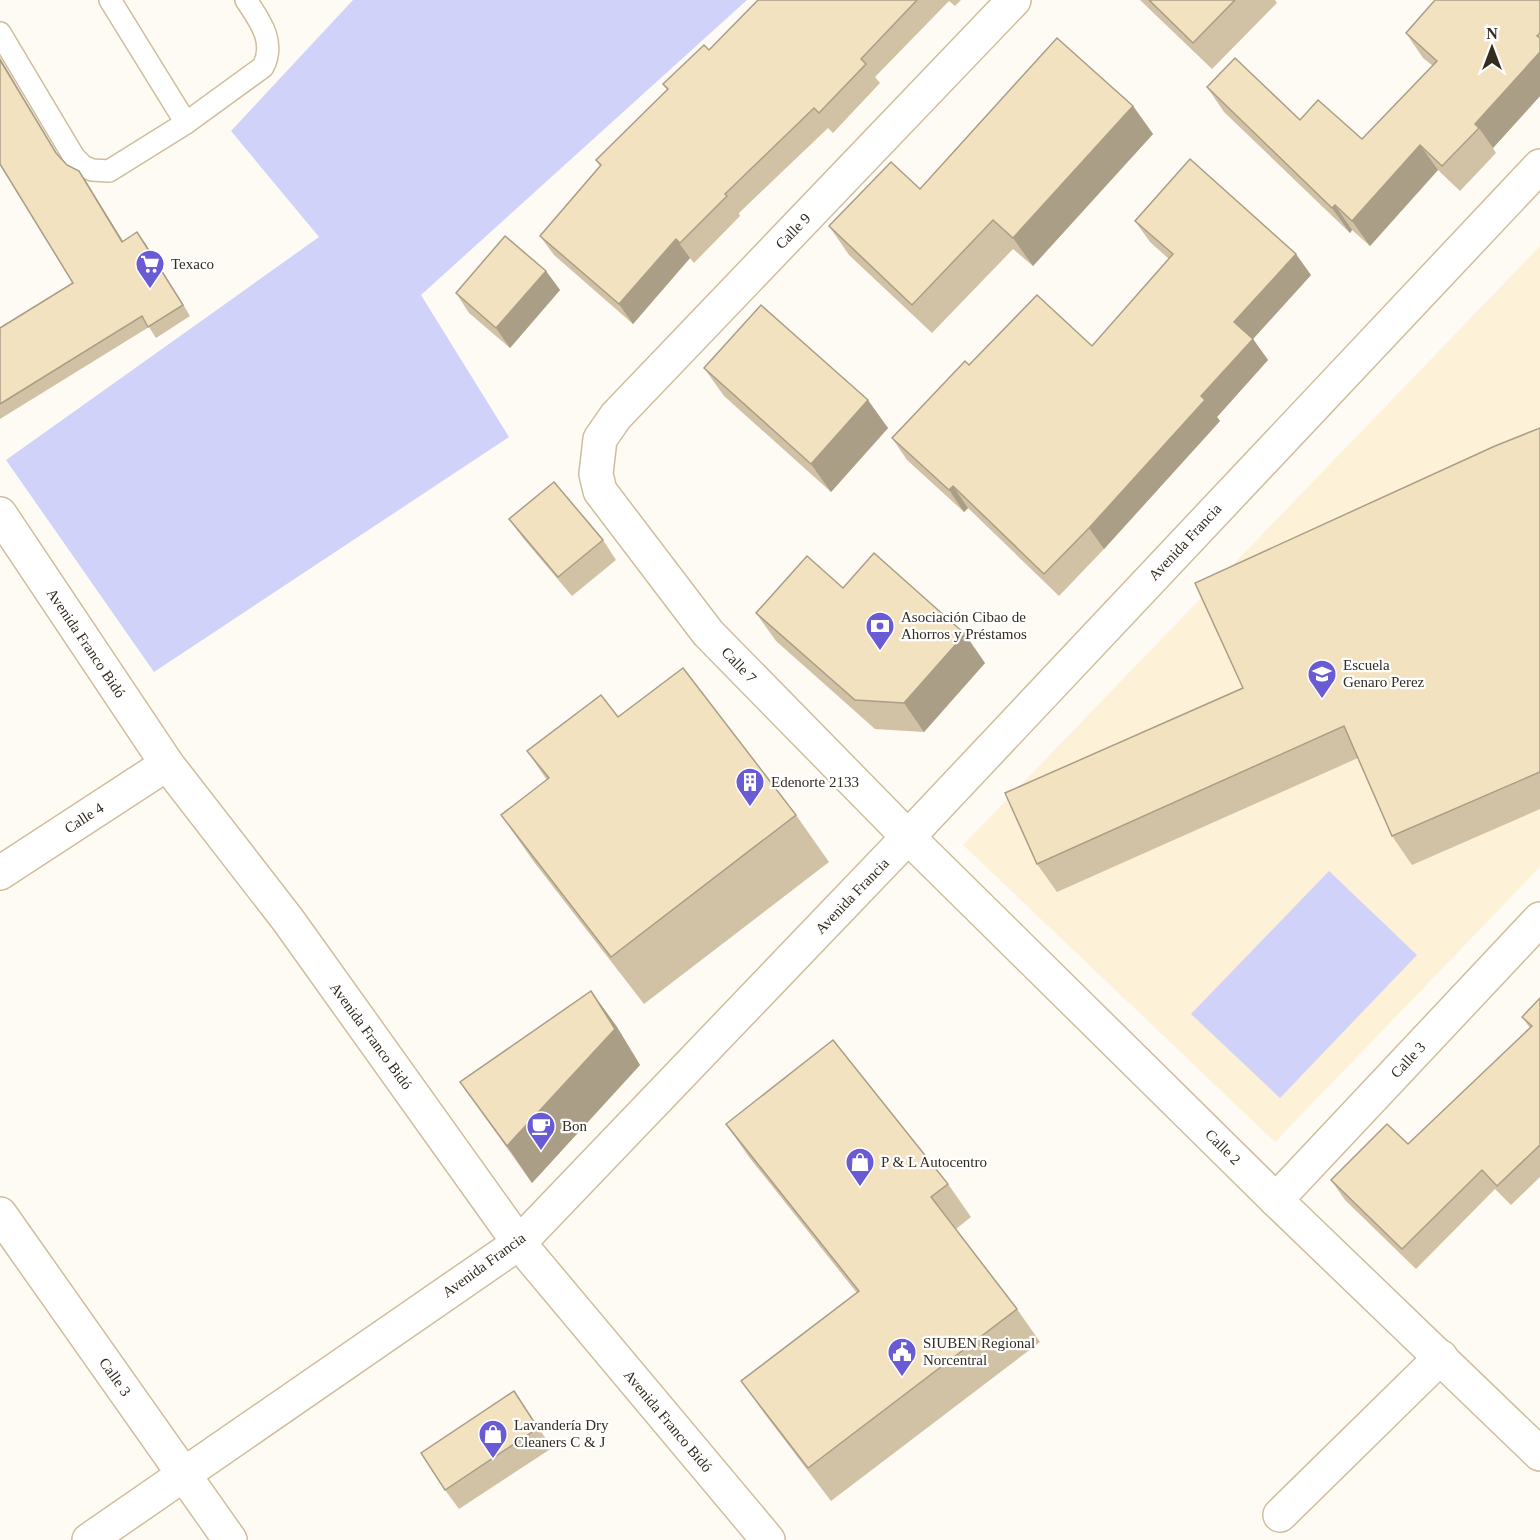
<svg xmlns="http://www.w3.org/2000/svg" width="1540" height="1540" font-family="'Times New Roman',serif">
	<style>
		.built { fill: #fdf1d8 }
		.green { fill: #d0d2f9 }
		.lines { fill: none; stroke-linecap: round; stroke-linejoin: round }
		.service-casing { stroke: #cfbe9d; stroke-width: 24 }
		.minor-casing { stroke: #cfbe9d; stroke-width: 36 }
		.secondary-casing { stroke: #cfbe9d; stroke-width: 36 }
		.service { stroke: #fff; stroke-width: 21 }
		.minor { stroke: #fff; stroke-width: 33 }
		.secondary { stroke: #fff; stroke-width: 33 }
		.wall { fill: #d1c2a5 }
		.shaded-wall { fill: #aa9e86 }
		.building { fill: #f3e2c0; stroke: #aa9e86; stroke-width: 1.5 }
		.labels { text-anchor: middle; dominant-baseline: central; stroke-width: 4.5; stroke-linejoin: round; paint-order: stroke }
		.street-label { font-size: 15px; fill: #332c1f; stroke: #fff }
		.poi-label { font-size: 15px; fill: #332c1f; stroke: #fff; text-anchor: start }
	</style>
	<rect width="100%" height="100%" fill="#fefbf4"/>
	<path class="built" d="M1540,246V867L1275,1142L963,845Z"/>
	<g class="green">
		<path d="M353,0H747L421,295L509,437L154,672L6,460L319,237L231,131Z"/>
		<path d="M1329,871L1417,955L1280,1098L1191,1014Z"/>
	</g>
	<g class="lines">
		<g class="service-casing">
			<g id="service">
				<path d="M110,0L186,123"/>
				<path d="M0,33L74,157L83,166L92,170L109,171L186,123L263,67C276,42 260,21 246,0"/>
			</g>
		</g>
		<g class="minor-casing">
			<g id="minor">
				<path d="M1014,0L616,416L600,439L596,474L600,491L708,633L908,837L1276,1200L1540,1454"/>
				<path d="M0,514L167,764L288,920L519,1243L768,1540"/>
				<path d="M0,873L167,764"/>
				<path d="M1276,1200L1540,919"/>
				<path d="M0,1214L230,1540"/>
				<path d="M1280,1515L1441,1357"/>
			</g>
		</g>
		<g class="secondary-casing">
			<path id="secondary" d="M89,1540L519,1243L908,837L1540,166"/>
		</g>
		<use href="#service" class="service"/>
		<use href="#minor" class="minor"/>
		<use href="#secondary" class="secondary"/>
	</g>
	<g class="wall">
		<path d="M758,0H961L955,6L949,1L875,77L880,83L833,133L828,128L739,213L740,216L694,263L690,258L633,324L554,255L540,236L600,166L596,160L667,90L663,84L709,50Z"/>
		<path d="M1140,0H1275L1277,3L1212,69Z"/>
		<path d="M1540,0V96L1493,148L1496,153L1460,191L1438,170L1370,246L1352,230L1350,233L1224,112L1207,87L1300,120L1362,139L1433,66L1423,58L1406,33Z"/>
		<path d="M0,58L58,156L67,165L79,171L123,241L145,243L190,316L156,338L149,327L0,419V328L73,283L0,164Z"/>
		<path d="M1133,106L1153,134L1033,266L1013,249L932,333L849,255L829,226Z"/>
		<path d="M1135,221L1311,275L1253,339L1268,360L1217,417L1220,421L1104,549L1059,596L968,508L964,512L907,460L892,438L969,365L1092,346L1169,259L1150,242Z"/>
		<path d="M546,271L560,290L510,348L469,313L456,293Z"/>
		<path d="M704,368L888,428L831,492L724,396Z"/>
		<path d="M1540,428V809L1412,865L1392,836L1358,758L1057,892L1037,864L1243,688Z"/>
		<path d="M509,519L603,540L616,560L572,596L523,538Z"/>
		<path d="M843,588L985,663L924,732L875,729L776,641L756,613Z"/>
		<path d="M618,717L796,815L829,862L644,1004L534,862L501,815L547,780L527,751Z"/>
		<path d="M591,991L617,1027L640,1065L532,1183L460,1082Z"/>
		<path d="M1540,998V1177L1511,1205L1495,1189L1416,1269L1345,1200L1331,1180L1408,1144L1530,1028L1522,1017Z"/>
		<path d="M726,1124L948,1184L971,1217L956,1229L1017,1309L1040,1342L831,1501L764,1413L741,1381L857,1293L749,1157Z"/>
		<path d="M514,1391L552,1448L459,1509L445,1490Z"/>
	</g>
	<g class="shaded-wall">
		<path d="M1540,52V96L1493,148L1479,128L1475,124Z"/>
		<path d="M0,58L63,164L56,153L0,60Z"/>
		<path d="M1133,106L1153,134L1033,266L1013,238Z"/>
		<path d="M1420,145L1438,170L1370,246L1352,221Z"/>
		<path d="M79,171L86,181L130,253L122,242Z"/>
		<path d="M1335,205L1352,230L1350,233L1332,208Z"/>
		<path d="M137,232L145,243L190,316L183,305Z"/>
		<path d="M676,239L690,258L633,324L619,304Z"/>
		<path d="M1296,254L1311,275L1253,339L1268,360L1217,417L1220,421L1104,549L1089,528L1201,396L1234,322Z"/>
		<path d="M546,271L560,290L510,348L496,328Z"/>
		<path d="M868,400L888,428L831,492L811,464Z"/>
		<path d="M953,486L968,508L964,512L949,490Z"/>
		<path d="M965,634L985,663L924,732L904,703Z"/>
		<path d="M591,991L617,1027L640,1065L532,1183L507,1146Z"/>
	</g>
	<g class="building">
		<path d="M758,0H917L861,59L866,64L819,113L814,108L725,194L727,196L680,243L676,239L619,304L540,236L601,165L596,160L668,89L663,84L704,45L709,50Z"/>
		<path d="M1149,0H1235L1193,43Z"/>
		<path d="M1435,0H1540V33L1537,36L1540,38V52L1475,124L1479,128L1442,166L1420,145L1352,221L1335,205L1332,208L1207,87L1235,58L1300,120L1318,100L1362,139L1437,61L1406,33Z"/>
		<path d="M1057,38L1133,106L1013,238L993,220L912,305L829,226L891,162L920,189Z"/>
		<path d="M0,60L56,153L67,165L79,171L122,242L137,232L183,305L148,327L142,316L0,404V328L73,283L0,164Z"/>
		<path d="M1190,159L1296,254L1234,322L1253,339L1201,396L1205,400L1089,528L1044,574L953,486L949,490L892,438L965,361L969,365L1037,295L1092,346L1173,254L1135,221Z"/>
		<path d="M505,236L546,271L496,328L456,293Z"/>
		<path d="M761,305L868,400L811,464L704,368Z"/>
		<path d="M1540,428V772L1392,836L1344,726L1037,864L1005,793L1243,688L1195,583L1495,446Z"/>
		<path d="M554,482L603,540L558,577L509,519Z"/>
		<path d="M874,553L965,634L904,703L855,700L756,613L807,556L843,588Z"/>
		<path d="M683,668L796,815L611,957L501,815L549,778L527,751L601,695L618,717Z"/>
		<path d="M591,991L615,1029L507,1146L460,1082Z"/>
		<path d="M1540,998V1145L1497,1186L1482,1170L1402,1249L1331,1180L1387,1124L1408,1144L1532,1026L1522,1017Z"/>
		<path d="M833,1040L948,1184L931,1197L1017,1309L808,1468L741,1381L859,1291L726,1124Z"/>
		<path d="M514,1391L538,1428L445,1490L421,1453Z"/>
	</g>
	<defs>
		<g id="supermarket-pin" transform="scale(1.5)"><path d="M0 17L-7.5 6A9.5 9.5 0 1 1 7.5 6Z" fill="#695bd4" stroke="#fff"/><path d="M-6-5.5h2.5l.6 2H6L4.5 2H-2.5L-4.4-4H-6ZM-1.5 3.2a1.3 1.3 0 1 0 .1 0ZM3 3.2a1.3 1.3 0 1 0 .1 0Z" fill="#fff"/></g>
		<g id="bank-pin" transform="scale(1.5)"><path d="M0 17L-7.5 6A9.5 9.5 0 1 1 7.5 6Z" fill="#695bd4" stroke="#fff"/><path d="M-6-4H6V4H-6ZM0-2.3a2.3 2.3 0 1 0 0 4.6a2.3 2.3 0 1 0 0-4.6Z" fill="#fff"/></g>
		<g id="school-pin" transform="scale(1.5)"><path d="M0 17L-7.5 6A9.5 9.5 0 1 1 7.5 6Z" fill="#695bd4" stroke="#fff"/><path d="M0-5L7-2L0 1L-7-2ZM-4 1L0 2.5L4 1V4Q0 6-4 4Z" fill="#fff"/></g>
		<g id="building-pin" transform="scale(1.5)"><path d="M0 17L-7.5 6A9.5 9.5 0 1 1 7.5 6Z" fill="#695bd4" stroke="#fff"/><path d="M-4-6H4V6H1V3H-1V6H-4ZM-2.5-4.3h1.7v1.8h-1.7ZM.8-4.3h1.7v1.8H.8ZM-2.5-1h1.7V.8h-1.7ZM.8-1h1.7V.8H.8Z" fill="#fff"/></g>
		<g id="cafe-pin" transform="scale(1.5)"><path d="M0 17L-7.5 6A9.5 9.5 0 1 1 7.5 6Z" fill="#695bd4" stroke="#fff"/><path d="M-5.5-4.5H6V0H3Q3 3.5 0 3.5H-2.5Q-5.5 3.5-5.5 0ZM3-3.2v2h1.7v-2ZM-6 4.5H4V6H-6Z" fill="#fff"/></g>
		<g id="shop-pin" transform="scale(1.5)"><path d="M0 17L-7.5 6A9.5 9.5 0 1 1 7.5 6Z" fill="#695bd4" stroke="#fff"/><path d="M-5-2.5h2.3a2.7 3.5 0 0 1 5.4 0H5L5.5 6h-11ZM-1.5-2.5h3a1.5 2.3 0 0 0-3 0Z" fill="#fff"/></g>
		<g id="civic-pin" transform="scale(1.5)"><path d="M0 17L-7.5 6A9.5 9.5 0 1 1 7.5 6Z" fill="#695bd4" stroke="#fff"/><path d="M-.6-6.5H3V-4.5H.6V-3L4-1V1h2V6H-6V1h2V-1L-.6-3ZM-1.2 2.5V6h2.4V2.5Z" fill="#fff"/></g>
	</defs>
	<g fill-rule="evenodd">
		<use href="#supermarket-pin" x="150" y="264"/>
		<use href="#bank-pin" x="880" y="626"/>
		<use href="#school-pin" x="1322" y="674"/>
		<use href="#building-pin" x="750" y="782"/>
		<use href="#cafe-pin" x="541" y="1126"/>
		<use href="#shop-pin" x="860" y="1162"/>
		<use href="#civic-pin" x="902" y="1352"/>
		<use href="#shop-pin" x="493" y="1434"/>
	</g>
	<g class="labels">
		<g class="street-label">
			<text transform="translate(793 231) rotate(-46)">Calle 9</text>
			<text transform="translate(1185 542) rotate(-47)">Avenida Francia</text>
			<text transform="translate(86 643) rotate(56)">Avenida Franco Bidó</text>
			<text transform="translate(739 665) rotate(46)">Calle 7</text>
			<text transform="translate(84 818) rotate(-33)">Calle 4</text>
			<text transform="translate(852 896) rotate(-46)">Avenida Francia</text>
			<text transform="translate(371 1036) rotate(54)">Avenida Franco Bidó</text>
			<text transform="translate(1408 1060) rotate(-47)">Calle 3</text>
			<text transform="translate(1223 1147) rotate(45)">Calle 2</text>
			<text transform="translate(484 1265) rotate(-36)">Avenida Francia</text>
			<text transform="translate(115 1377) rotate(55)">Calle 3</text>
			<text transform="translate(668 1421) rotate(50)">Avenida Franco Bidó</text>
		</g>
		<g class="poi-label">
			<text x="171" y="264">Texaco</text>
			<text x="901" y="617">Asociación Cibao de<tspan x="901" dy="17">Ahorros y Préstamos</tspan></text>
			<text x="1343" y="665">Escuela<tspan x="1343" dy="17">Genaro Perez</tspan></text>
			<text x="771" y="782">Edenorte 2133</text>
			<text x="562" y="1126">Bon</text>
			<text x="881" y="1162">P &amp; L Autocentro</text>
			<text x="923" y="1343">SIUBEN Regional<tspan x="923" dy="17">Norcentral</tspan></text>
			<text x="514" y="1425">Lavandería Dry<tspan x="514" dy="17">Cleaners C &amp; J</tspan></text>
		</g>
	</g>
	<g transform="translate(1492 48)" stroke="#ffffff" stroke-width="4.5" paint-order="stroke">
	<path d="M0-4.5L10 22L0 15L-10 22Z" fill="#332c1f"/>
	<text y="-9" font-size="16" font-weight="bold" text-anchor="middle" fill="#332c1f">N</text>
	</g>
</svg>
